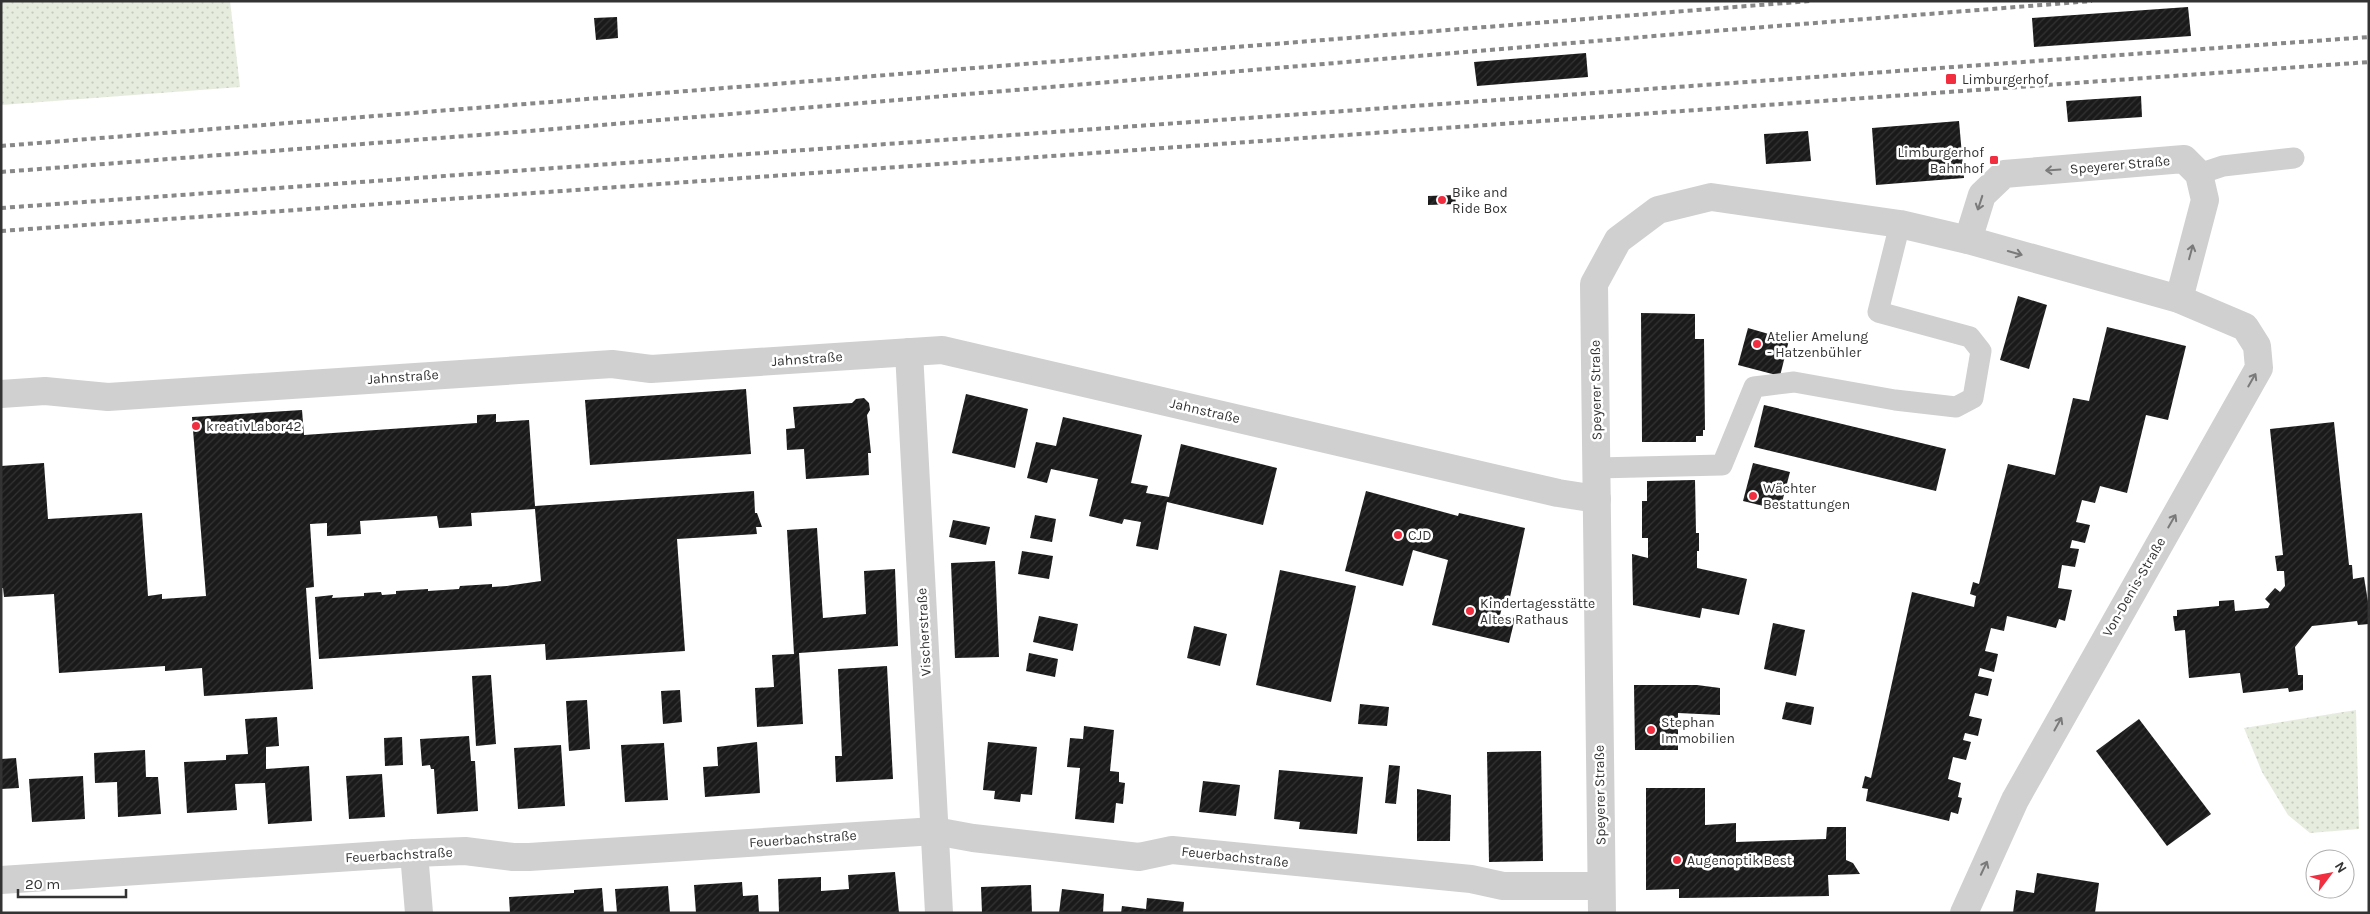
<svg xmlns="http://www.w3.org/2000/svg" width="2370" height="914" font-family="Karla,sans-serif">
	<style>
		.park { fill: url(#park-dots) }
		.building { fill: url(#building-hatch) }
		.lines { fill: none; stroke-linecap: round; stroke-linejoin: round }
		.service { stroke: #d0d0d0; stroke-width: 21 }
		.minor { stroke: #d0d0d0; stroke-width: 28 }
		.rail { stroke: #888; stroke-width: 4; stroke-dasharray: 5 4; stroke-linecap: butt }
		.oneway { stroke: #7a7a7a }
		.poi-dot { fill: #f02e40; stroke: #fff; stroke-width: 2 }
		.labels { text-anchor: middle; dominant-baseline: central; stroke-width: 5; stroke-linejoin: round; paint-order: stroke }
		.poi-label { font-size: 14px; fill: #333; stroke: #fff; text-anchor: start }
		.street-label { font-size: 14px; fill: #333; stroke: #fff }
	</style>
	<defs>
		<pattern id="park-dots" width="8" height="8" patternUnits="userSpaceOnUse" patternTransform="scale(1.25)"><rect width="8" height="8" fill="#e6ecde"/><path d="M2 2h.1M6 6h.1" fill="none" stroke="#c6cbbf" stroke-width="1.8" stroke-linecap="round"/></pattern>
		<pattern id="building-hatch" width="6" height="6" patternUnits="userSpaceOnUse" patternTransform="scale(1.25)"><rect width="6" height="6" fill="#1a1a1a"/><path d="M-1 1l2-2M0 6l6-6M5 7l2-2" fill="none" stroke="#333"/></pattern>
	</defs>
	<rect width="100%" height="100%" fill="#fff"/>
	<g class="park">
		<path d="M1,1H230L240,87L1,105Z"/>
		<path d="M2356,710L2359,829L2310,833L2288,815L2262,772L2244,728Z"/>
	</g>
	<g class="building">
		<path d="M2188,7L2191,36L2034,47L2032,18Z"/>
		<path d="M617,17L618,38L596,40L594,18Z"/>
		<path d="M1586,53L1588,77L1477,86L1474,62Z"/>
		<path d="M2141,96L2142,117L2068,122L2066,101Z"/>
		<path d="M1959,121L1964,178L1876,185L1872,128Z"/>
		<path d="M1808,131L1811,161L1766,164L1764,134Z"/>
		<path d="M1455,195L1456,204L1428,205V196Z"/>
		<path d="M2018,296L2047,305L2029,369L2000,360Z"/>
		<path d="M1641,313L1695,314V339H1704L1705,430H1703V436H1696V442H1642Z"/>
		<path d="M2107,327L2186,346L2168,420L2146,415L2127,493L2100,486L2095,503L2082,500L2076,522L2090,525L2085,543L2072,540L2070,548L2079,549L2075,567L2062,565L2058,588L2072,590L2065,621L2059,619L2056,628L2007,616L2004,631L1991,628L1985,651L1998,654L1994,672L1980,668L1978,676L1992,679L1988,696L1975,693L1969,716L1982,719L1978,736L1965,733L1963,740L1971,742L1966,760L1953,757L1948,779L1961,783L1958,797L1962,798L1958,814L1951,812L1949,821L1866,801L1868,789L1862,788L1865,776L1871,778L1912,592L1974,607L1976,596L1970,594L1973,582L1979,584L2008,464L2055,475L2073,398L2089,401Z"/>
		<path d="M1748,328L1789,340L1780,376L1738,365Z"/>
		<path d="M746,389L751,454L590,465L585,400Z"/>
		<path d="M966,394L1028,409L1015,468L952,453Z"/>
		<path d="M864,398L869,403L870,410L867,415L871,453H868L869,475L806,479L804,449L787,450L786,429L795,428L793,407L852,403L856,399Z"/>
		<path d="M1764,405L1946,449L1936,491L1754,447Z"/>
		<path d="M302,410L304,435L477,423V415L496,414V422L529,420L535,506L754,491L755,513H757L762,527H756L757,534L677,539L685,651L546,660L545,644L319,659L315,597L333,595L332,598L364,596V593L381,592L382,595L396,594V591L428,589V591L459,589L460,586L492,584V587L507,586L541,581L535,509L471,513L472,526L439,528L437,516L360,521L361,534L327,536V523L310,524L314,587L306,588L313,689L204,696L202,668L165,671V666L59,673L54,594L4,597L3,588H1V466L44,463L48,519L142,513L148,596L162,594V599L206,596L192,417Z"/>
		<path d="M1063,417L1142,435L1131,483L1148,486L1146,493L1169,497L1181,444L1277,468L1263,525L1167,502L1158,550L1136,546L1141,522L1124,519L1122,524L1089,516L1098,479L1051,469L1047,483L1027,478L1036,442L1056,446Z"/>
		<path d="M2334,422L2349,565H2352L2353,579L2364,577L2369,608V624L2358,625L2357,621L2312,626L2295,647L2298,675H2303V690L2289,692L2288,688L2243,693L2240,673L2189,678L2185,630L2175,631L2173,616H2177V610L2219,606V601L2234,600L2235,611L2268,608L2270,604L2265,599L2275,588L2280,592L2285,586L2284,571H2277L2275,556L2283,555L2270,429Z"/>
		<path d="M1753,463L1790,472L1780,510L1743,501Z"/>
		<path d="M1695,480L1696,533H1699V551H1697V568L1747,579L1739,615L1702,608L1700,618L1633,605L1632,554L1648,558V538H1642V501H1647V481Z"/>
		<path d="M1366,491L1458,516L1459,513L1525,528L1510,597L1505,596L1500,615L1515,618L1509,643L1432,625L1448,560L1413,550L1403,586L1345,571Z"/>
		<path d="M1035,515L1056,519L1052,542L1030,538Z"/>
		<path d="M953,520L990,527L986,545L949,537Z"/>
		<path d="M817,528L823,618L866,614L864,571L895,569L898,646L799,653L803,724L757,727L755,688L774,687L772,655L794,654L787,530Z"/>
		<path d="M1022,551L1053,556L1049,579L1018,574Z"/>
		<path d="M995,561L999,657L955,658L951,563Z"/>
		<path d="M1280,570L1356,586L1331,702L1256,685Z"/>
		<path d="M1039,616L1078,624L1073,651L1033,642Z"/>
		<path d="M1773,623L1805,630L1796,676L1764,669Z"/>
		<path d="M1194,626L1227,634L1220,666L1187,658Z"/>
		<path d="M1029,653L1058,659L1055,677L1026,671Z"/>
		<path d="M887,666L893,779L836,782L835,756H842L838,669Z"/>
		<path d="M491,675L496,744L476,746L472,676Z"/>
		<path d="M1634,685H1697L1720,688V715L1678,713V750H1635Z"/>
		<path d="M680,690L682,722L663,724L661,691Z"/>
		<path d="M587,700L590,749L569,751L566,701Z"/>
		<path d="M1786,702L1814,707L1811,725L1782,719Z"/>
		<path d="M1360,704L1389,707L1387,726L1358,724Z"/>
		<path d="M277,717L279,746L266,747V769L309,766L312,821L268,824L265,783L235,784L237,810L187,813L184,762L226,760V755L248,754L245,719Z"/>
		<path d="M2139,719L2211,814L2167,846L2096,751Z"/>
		<path d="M1084,726L1114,730L1110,771L1119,772V782L1125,783L1123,804L1116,803L1114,823L1075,819L1080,768L1067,767L1070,738L1083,739Z"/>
		<path d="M469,736L471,761H475L478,811L437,814L434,769H431L430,765L422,766L420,739Z"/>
		<path d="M402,737L403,765L385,766L384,738Z"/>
		<path d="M757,742L760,793L705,797L703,767L718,766L717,747Z"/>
		<path d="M988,742L1037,747L1032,795L1021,794L1020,802L994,799L995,791L983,790Z"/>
		<path d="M664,743L668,800L625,802L621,745Z"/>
		<path d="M561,745L565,806L518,809L514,748Z"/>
		<path d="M145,750L146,777H158L161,814L118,817L117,782L95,783L94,753Z"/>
		<path d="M1541,751L1543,861L1489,862L1487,752Z"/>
		<path d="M16,758L19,788L1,789V759Z"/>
		<path d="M1389,765L1400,766L1396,804L1385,803Z"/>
		<path d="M1279,770L1363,777L1357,834L1299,829L1300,822L1274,819Z"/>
		<path d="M382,774L385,817L349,819L346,776Z"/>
		<path d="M83,776L85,819L32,822L29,779Z"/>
		<path d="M1203,781L1240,785L1236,816L1199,812Z"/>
		<path d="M1646,788H1705V825L1736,823V842L1826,839L1827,827H1846V860L1853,863L1860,874L1828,875L1829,896L1679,898V889L1646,890Z"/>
		<path d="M1417,789L1451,795L1450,841H1417Z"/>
		<path d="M895,872L899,913H779L778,879L821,877V891L849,889L848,875Z"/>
		<path d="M2037,873L2099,883L2095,913H2013L2016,890L2034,893Z"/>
		<path d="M742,882L743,896L758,895L759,913H696L694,885Z"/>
		<path d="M1031,885L1032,913H982L981,887Z"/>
		<path d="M668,886L670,913H617L615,889Z"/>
		<path d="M602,888L604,913H510L509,897L574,893V890Z"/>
		<path d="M1062,889L1104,894L1103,913H1059Z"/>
		<path d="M1147,898L1184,902L1183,913H1121L1122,906L1146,909Z"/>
	</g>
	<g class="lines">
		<g class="service">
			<path d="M2199,174L2223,166L2294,158"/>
			<path d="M1597,468L1722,465L1754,387L1794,382L1895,400L1956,407L1973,398L1981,351L1970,337L1878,312L1900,224"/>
		</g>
		<g class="minor">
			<path d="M1968,240L1982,195L2004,174L2184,159L2199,174L2205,200L2179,299"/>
			<path d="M909,352L939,913"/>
			<path d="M1,394L45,391L108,397L612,364L651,369L942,350L1558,493L1597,499"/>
			<path d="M414,853L419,913"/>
			<path d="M1,880L414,853L465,851L513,857H529L935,831L973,838L1139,857L1172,850L1471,879L1503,886H1601"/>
			<path d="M1602,913L1594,284L1618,240L1658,210L1711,197L1900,224L1968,240L2179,299L2245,327L2257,346L2259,368L2015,800L1964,913"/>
		</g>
		<g class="rail">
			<path d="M1,146L1810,1"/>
			<path d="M1,172L530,131L1714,31L2092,1"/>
			<path d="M1,208L2369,37"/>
			<path d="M1,231L2369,62"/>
		</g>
	</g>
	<defs><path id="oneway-shaft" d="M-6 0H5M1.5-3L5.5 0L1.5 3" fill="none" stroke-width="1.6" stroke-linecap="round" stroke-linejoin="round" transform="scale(1.25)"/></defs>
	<g class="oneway">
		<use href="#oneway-shaft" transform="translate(2053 170) rotate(176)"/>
		<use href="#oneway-shaft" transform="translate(1980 203) rotate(108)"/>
		<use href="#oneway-shaft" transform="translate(2191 252) rotate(-75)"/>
		<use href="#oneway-shaft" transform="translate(2015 253) rotate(16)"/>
		<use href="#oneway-shaft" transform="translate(2252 380) rotate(-60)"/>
		<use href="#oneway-shaft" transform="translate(2172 521) rotate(-60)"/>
		<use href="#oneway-shaft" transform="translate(2058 724) rotate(-61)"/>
		<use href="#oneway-shaft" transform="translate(1984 868) rotate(-65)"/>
	</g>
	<g class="poi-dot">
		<rect x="1945" y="73" width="12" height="12" rx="2.5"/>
		<rect x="1989" y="155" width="10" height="10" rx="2.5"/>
		<circle cx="1442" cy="200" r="5"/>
		<circle cx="1757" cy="344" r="5"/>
		<circle cx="196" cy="426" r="5"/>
		<circle cx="1753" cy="496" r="5"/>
		<circle cx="1398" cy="535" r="5"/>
		<circle cx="1470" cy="611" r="5"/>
		<circle cx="1651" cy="730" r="5"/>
		<circle cx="1677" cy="860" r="5"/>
	</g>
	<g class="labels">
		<g class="poi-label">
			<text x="1962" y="79">Limburgerhof</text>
			<text x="1984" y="152" text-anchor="end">Limburgerhof<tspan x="1984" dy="16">Bahnhof</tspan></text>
			<text x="1452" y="192">Bike and<tspan x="1452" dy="16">Ride Box</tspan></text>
			<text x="1767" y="336">Atelier Amelung<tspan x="1767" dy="16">- Hatzenbühler</tspan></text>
			<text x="206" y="426">kreativLabor42</text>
			<text x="1763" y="488">Wächter<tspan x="1763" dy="16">Bestattungen</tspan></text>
			<text x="1408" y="535">CJD</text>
			<text x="1480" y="603">Kindertagesstätte<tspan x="1480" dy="16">Altes Rathaus</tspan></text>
			<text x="1661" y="722">Stephan<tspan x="1661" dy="16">Immobilien</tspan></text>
			<text x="1687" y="860">Augenoptik Best</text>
		</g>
		<g class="street-label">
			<text transform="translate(2120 165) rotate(-5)">Speyerer Straße</text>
			<text transform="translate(807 359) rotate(-4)">Jahnstraße</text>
			<text transform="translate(403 377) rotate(-4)">Jahnstraße</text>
			<text transform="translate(1596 390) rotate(-91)">Speyerer Straße</text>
			<text transform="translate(1205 411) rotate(13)">Jahnstraße</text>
			<text transform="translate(2134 587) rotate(-60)">Von-Denis-Straße</text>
			<text transform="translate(924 632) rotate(-93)">Vischerstraße</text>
			<text transform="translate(1600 795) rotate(-91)">Speyerer Straße</text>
			<text transform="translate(803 839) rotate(-4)">Feuerbachstraße</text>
			<text transform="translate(399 855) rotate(-3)">Feuerbachstraße</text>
			<text transform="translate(1235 857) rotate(6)">Feuerbachstraße</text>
		</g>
	</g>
	<rect width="2370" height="914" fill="none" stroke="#333333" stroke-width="5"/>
	<g transform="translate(2330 874) rotate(58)"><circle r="24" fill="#ffffff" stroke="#adadad"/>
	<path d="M0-4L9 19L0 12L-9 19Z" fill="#f02e40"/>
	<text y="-8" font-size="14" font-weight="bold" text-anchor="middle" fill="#333333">N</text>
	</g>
	<path d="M18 889v8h108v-8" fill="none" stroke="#333333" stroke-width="2.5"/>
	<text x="25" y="889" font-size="15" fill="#333333" stroke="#ffffff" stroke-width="4" paint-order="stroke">20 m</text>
</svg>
